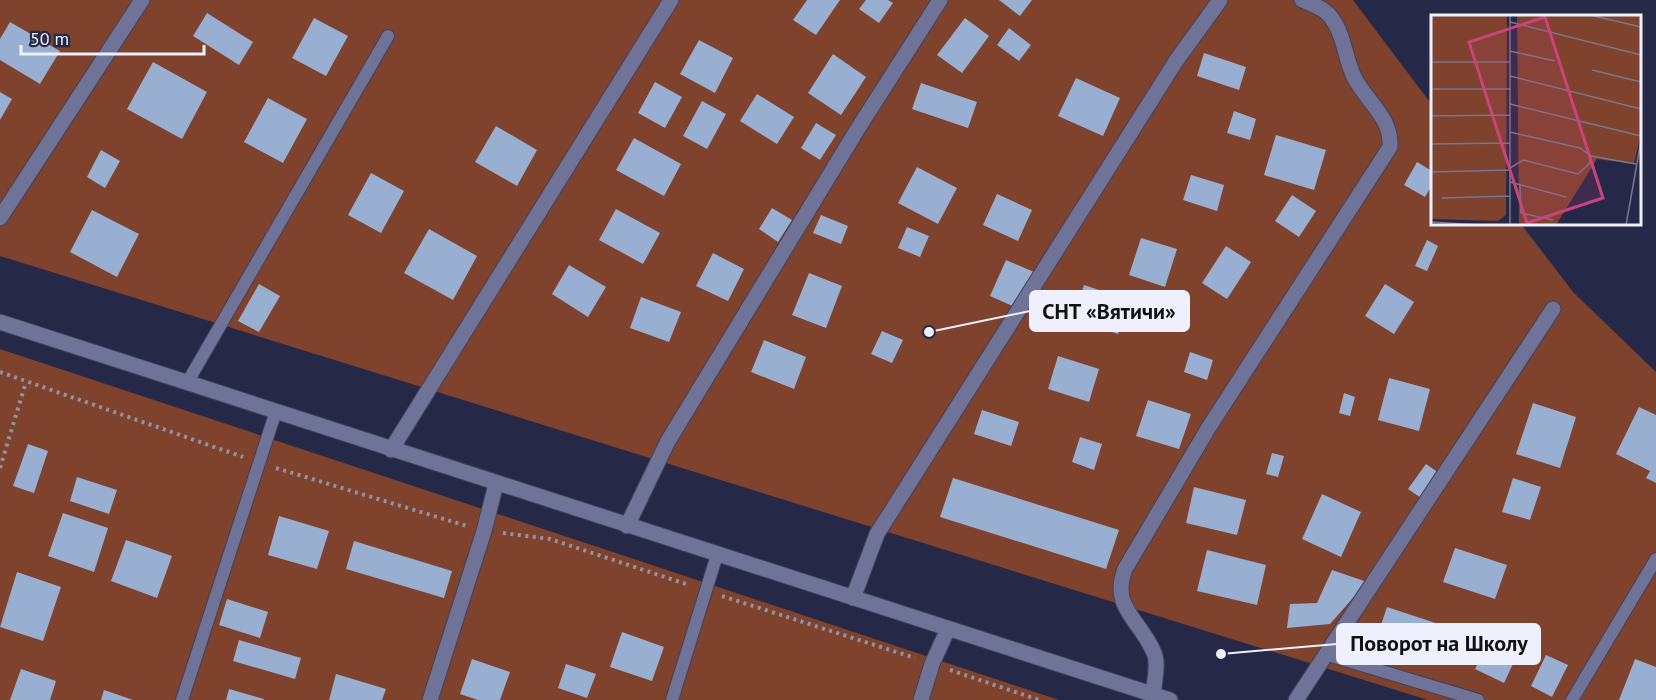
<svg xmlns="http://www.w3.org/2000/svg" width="1656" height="700" font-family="'PT Sans',sans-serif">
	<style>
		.green { fill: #7e422d }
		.building { fill: #99afd2 }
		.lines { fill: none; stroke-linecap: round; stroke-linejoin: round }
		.service-casing { stroke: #41415a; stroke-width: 14 }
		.minor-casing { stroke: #41415a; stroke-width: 17 }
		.secondary-casing { stroke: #41415a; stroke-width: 17 }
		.path { stroke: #9092a7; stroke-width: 4; stroke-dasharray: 3 4.5; stroke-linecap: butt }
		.service { stroke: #6f7397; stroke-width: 12 }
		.minor { stroke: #6f7397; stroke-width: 15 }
		.secondary { stroke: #6f7397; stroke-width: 15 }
		.inset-road { fill: none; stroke: #767890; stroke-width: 1.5 }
		.view { fill: #cb437b; fill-opacity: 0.15; stroke: #cb437b; stroke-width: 3 }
		.inset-edge { fill: none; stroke: #eff0fd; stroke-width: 3 }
		.leader { fill: none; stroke: #eff0fd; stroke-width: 2 }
		.callout-dot { fill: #eff0fd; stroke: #262847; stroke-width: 2 }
		.callout { fill: #eff0fd; stroke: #eff0fd; stroke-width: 2 }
		.callout-label { font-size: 22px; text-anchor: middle; font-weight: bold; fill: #111 }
	</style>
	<rect width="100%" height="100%" fill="#262847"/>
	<g class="green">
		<path d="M0,0H1353L1432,105V224H1521L1573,292L1656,372V700H1428L0,256Z"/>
		<path d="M0,349L1059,700H0Z"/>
	</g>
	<g class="building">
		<path d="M807,0H840L816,35L793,20Z"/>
		<path d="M866,0H888L893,3L879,23L859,9Z"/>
		<path d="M999,0H1032L1020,16Z"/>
		<path d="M207,13L253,42L239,65L193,36Z"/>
		<path d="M314,18L348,36L326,76L292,58Z"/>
		<path d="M965,18L989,36L962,73L937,55Z"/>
		<path d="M10,22L60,51L40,84L0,60V39Z"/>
		<path d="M1009,28L1031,45L1019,61L997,45Z"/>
		<path d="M699,40L733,58L715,93L680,74Z"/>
		<path d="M1204,53L1246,67L1239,90L1197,76Z"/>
		<path d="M833,54L866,77L841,115L808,93Z"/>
		<path d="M153,62L207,92L182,139L127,109Z"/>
		<path d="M1076,78L1120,98L1103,136L1058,116Z"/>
		<path d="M655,82L682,97L665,128L638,113Z"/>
		<path d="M921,83L977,102L968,128L912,109Z"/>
		<path d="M0,92L12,99L0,120Z"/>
		<path d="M757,94L794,117L777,144L740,121Z"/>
		<path d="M268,98L307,119L283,163L244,142Z"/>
		<path d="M702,101L726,114L707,149L683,136Z"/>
		<path d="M1234,111L1256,119L1250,140L1227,133Z"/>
		<path d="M816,123L836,135L820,160L801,148Z"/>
		<path d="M496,126L537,150L517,186L475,162Z"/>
		<path d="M1276,135L1326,150L1314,190L1264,175Z"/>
		<path d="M634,138L681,164L664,196L616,170Z"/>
		<path d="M101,150L120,161L105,188L87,177Z"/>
		<path d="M1417,162L1432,171V185L1425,197L1404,185Z"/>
		<path d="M917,167L957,188L938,224L898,203Z"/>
		<path d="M371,173L404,191L381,233L348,215Z"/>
		<path d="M1191,175L1224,185L1217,211L1183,200Z"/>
		<path d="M997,194L1032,210L1018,241L983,225Z"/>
		<path d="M1292,195L1316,211L1299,237L1275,221Z"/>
		<path d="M772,208L792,220L778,242L759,229Z"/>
		<path d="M616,209L660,233L643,264L599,240Z"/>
		<path d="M92,210L139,234L117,277L70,252Z"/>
		<path d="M821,215L848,226L841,244L813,233Z"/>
		<path d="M907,227L929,236L920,257L898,248Z"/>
		<path d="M429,229L477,256L453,300L404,273Z"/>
		<path d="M1141,238L1177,249L1165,287L1129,275Z"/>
		<path d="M1427,240L1438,246L1427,271L1415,266Z"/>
		<path d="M1226,246L1251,262L1227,299L1202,283Z"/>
		<path d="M713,253L744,269L728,301L696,286Z"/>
		<path d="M1006,260L1034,272L1017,308L990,296Z"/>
		<path d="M569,265L606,287L588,317L552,294Z"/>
		<path d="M809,273L842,286L826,328L792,315Z"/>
		<path d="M259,284L280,296L259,332L238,321Z"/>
		<path d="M1385,284L1414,302L1394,334L1365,316Z"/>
		<path d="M1084,285L1129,300L1118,334L1073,320Z"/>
		<path d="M641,297L681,312L669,342L630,328Z"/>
		<path d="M882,331L903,340L892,363L871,354Z"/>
		<path d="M764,340L806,357L794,389L751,372Z"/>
		<path d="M1190,352L1213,360L1207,380L1184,372Z"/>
		<path d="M1058,356L1099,369L1089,402L1048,389Z"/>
		<path d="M1389,378L1430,389L1419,431L1378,420Z"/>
		<path d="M1344,393L1355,397L1350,416L1339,413Z"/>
		<path d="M1148,400L1191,414L1179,449L1136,436Z"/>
		<path d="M1533,403L1576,417L1560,468L1516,454Z"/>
		<path d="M1639,407L1656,415V483L1646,478L1650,471L1616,454Z"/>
		<path d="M982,410L1019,422L1011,446L974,434Z"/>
		<path d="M1080,437L1102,444L1094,470L1072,462Z"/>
		<path d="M28,444L48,451L34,493L13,486Z"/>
		<path d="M1272,453L1284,456L1278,477L1266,474Z"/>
		<path d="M1426,464L1439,473L1421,498L1408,489Z"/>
		<path d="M77,477L117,490L109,514L70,501Z"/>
		<path d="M953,478L1119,530L1106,569L940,517Z"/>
		<path d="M1513,478L1541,487L1530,520L1502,512Z"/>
		<path d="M1194,487L1246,500L1237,535L1186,523Z"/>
		<path d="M1322,494L1361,512L1341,557L1302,539Z"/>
		<path d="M63,513L108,528L94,572L48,556Z"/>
		<path d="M279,516L329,531L317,569L268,555Z"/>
		<path d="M126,540L172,556L157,598L111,581Z"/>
		<path d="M354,541L452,571L444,598L346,569Z"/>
		<path d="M1455,548L1507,565L1495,599L1443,582Z"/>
		<path d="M1207,550L1266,565L1257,605L1197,591Z"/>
		<path d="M1332,570L1367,582L1330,624L1287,628L1290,604L1317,603Z"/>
		<path d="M17,572L61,587L43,641L0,627Z"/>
		<path d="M227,599L268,612L260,638L219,625Z"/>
		<path d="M1387,607L1469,634L1461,661L1378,634Z"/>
		<path d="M622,632L664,647L652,681L610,667Z"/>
		<path d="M1491,637L1519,651L1504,683L1475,669Z"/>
		<path d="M239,640L301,658L295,679L233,661Z"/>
		<path d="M1546,655L1568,665L1552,697L1531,686Z"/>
		<path d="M472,659L510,672L500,700H478L460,694Z"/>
		<path d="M1635,659L1656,667V700H1619Z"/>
		<path d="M566,664L596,674L587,698L558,688Z"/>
		<path d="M21,669L56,681L50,700H10Z"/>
		<path d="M336,674L386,689L382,700H329Z"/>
		<path d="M229,689L264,699V700H226Z"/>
		<path d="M104,690L133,700H101Z"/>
	</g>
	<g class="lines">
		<g class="service-casing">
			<g id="service">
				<path d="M187,383L388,36"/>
				<path d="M1325,654L1478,700"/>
				<path d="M182,700L276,411"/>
				<path d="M672,700L717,555"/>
				<path d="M1572,700L1656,559"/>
			</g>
		</g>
		<g class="minor-casing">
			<g id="minor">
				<path d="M0,218L142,0"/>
				<path d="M391,450L671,0"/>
				<path d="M627,526L668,441L857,130L940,0"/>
				<path d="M853,598L877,534L1176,61L1220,0"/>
				<path d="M1153,695C1154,683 1159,663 1154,653C1141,620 1110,608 1125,569L1209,427L1390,147C1392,118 1368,103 1355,79C1344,58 1345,34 1330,16C1324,8 1311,4 1302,0"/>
				<path d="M430,700L484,531L496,484"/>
				<path d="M921,700L932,664L948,629"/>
				<path d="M1296,700L1553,309"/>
			</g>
		</g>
		<g class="secondary-casing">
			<path id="secondary" d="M0,322L1170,700"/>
		</g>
		<g class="path">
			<path d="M0,372L243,457"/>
			<path d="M0,468L26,382"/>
			<path d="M276,468L467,526"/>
			<path d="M503,533L550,539L689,585"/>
			<path d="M722,596L915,658"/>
			<path d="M950,670L1039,700"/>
		</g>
		<use href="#service" class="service"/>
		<use href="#minor" class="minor"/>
		<use href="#secondary" class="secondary"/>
	</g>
	<g transform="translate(1431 15)">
		<rect width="210" height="210" fill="#262847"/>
		<path d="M0,0H76L75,200L67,206L0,204ZM86,0H210V119L203,149L166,144L125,210H88Z" fill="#7e422d"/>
		<path class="inset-road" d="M79,0V210M159,0L210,12M79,7L210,40M79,36L124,46M0,47H79M161,55L210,67M79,61L210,94M0,74H79M79,89L210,121M0,101L79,100M79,117L149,133L160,141L158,149L147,159L92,145L79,153M0,129L79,128M160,141L205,149M0,157L79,155M79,167L135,182M89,170L90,198L122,205M11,183L79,181M0,207L48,210M195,210L210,126"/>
		<path class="view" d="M114,2L172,183L96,208L38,27Z"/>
		<rect width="210" height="210" class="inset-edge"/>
	</g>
	<path class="leader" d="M929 332L1030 311M1221 654L1337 644"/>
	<g class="callout-dot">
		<circle cx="929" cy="332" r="6"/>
		<circle cx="1221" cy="654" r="6"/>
	</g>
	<g class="callout">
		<rect x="1030" y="291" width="159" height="40" rx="6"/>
		<rect x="1337" y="624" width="203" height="40" rx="6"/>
	</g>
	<g class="callout-label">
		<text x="1109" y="319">СНТ «Вятичи»</text>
		<text x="1439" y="651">Поворот на Школу</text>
	</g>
	<path d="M21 45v9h183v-9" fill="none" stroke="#eff0fd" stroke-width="3"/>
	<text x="30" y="45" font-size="18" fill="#eff0fd" stroke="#262847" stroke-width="4.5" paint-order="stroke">50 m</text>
</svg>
